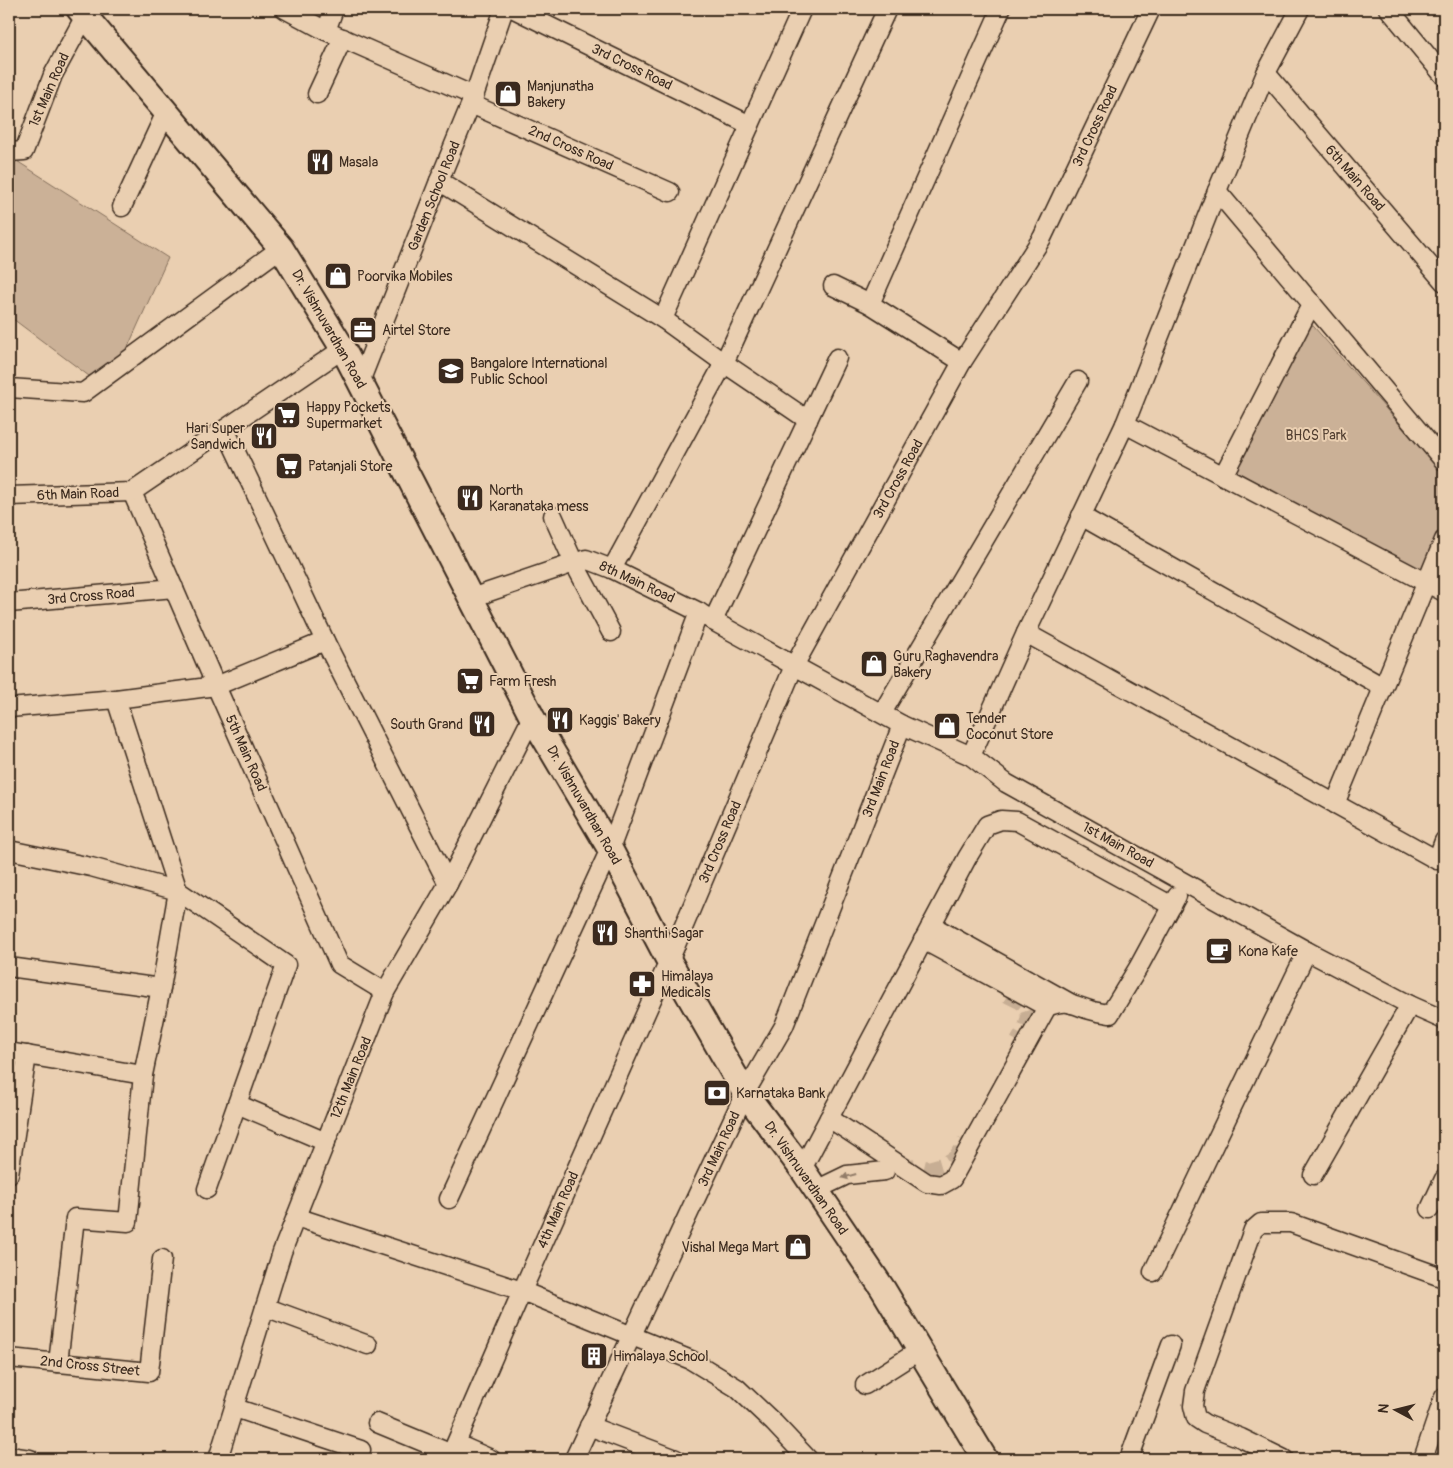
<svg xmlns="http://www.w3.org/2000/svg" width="1453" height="1468" font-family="Pangolin,sans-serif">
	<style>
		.green { fill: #cbb197; stroke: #836e5a }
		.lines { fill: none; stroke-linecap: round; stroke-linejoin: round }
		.minor-tunnel { stroke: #c7ae94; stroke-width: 18; stroke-dasharray: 18 9; stroke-linecap: butt }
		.minor-casing { stroke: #3b2a1e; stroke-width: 21 }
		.secondary-casing { stroke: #3b2a1e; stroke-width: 28 }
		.minor { stroke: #eacfb1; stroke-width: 18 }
		.secondary { stroke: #eacfb1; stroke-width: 24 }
		.oneway { fill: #927c68 }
		.labels { text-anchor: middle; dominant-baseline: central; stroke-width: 4; stroke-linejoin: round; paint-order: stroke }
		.street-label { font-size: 14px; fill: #3b2a1e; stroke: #eacfb1 }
		.poi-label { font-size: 14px; fill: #3b2a1e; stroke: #eacfb1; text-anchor: start }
		.park-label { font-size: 14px; fill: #513e30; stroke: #eacfb1 }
	</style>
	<rect width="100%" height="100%" fill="#eacfb1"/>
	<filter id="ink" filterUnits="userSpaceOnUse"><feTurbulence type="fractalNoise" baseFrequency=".02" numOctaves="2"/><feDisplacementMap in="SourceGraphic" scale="10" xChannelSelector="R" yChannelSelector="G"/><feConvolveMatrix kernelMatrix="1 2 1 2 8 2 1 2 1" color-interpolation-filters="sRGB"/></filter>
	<g filter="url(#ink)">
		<g class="green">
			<path d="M9,156L168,258L123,358L89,376L9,316Z"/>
			<path d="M1300,311L1444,475V520L1422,573L1223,464Z"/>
		</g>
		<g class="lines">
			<g class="minor-tunnel">
				<path d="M1008,994C1013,997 1022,1000 1025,1004C1036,1016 1025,1031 1019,1042"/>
				<path d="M897,1169L917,1167L929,1170L946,1165L957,1158L966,1142"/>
			</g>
			<g class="minor-casing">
				<g id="minor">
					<path d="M285,9L326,31L474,96"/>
					<path d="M514,9L750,125"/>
					<path d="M1389,9L1444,76"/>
					<path d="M326,31L334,9"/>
					<path d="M1266,73L1444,282"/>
					<path d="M317,94L343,38"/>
					<path d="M471,104L670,192"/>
					<path d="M9,152L24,151L53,75L85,16"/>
					<path d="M439,181L663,319L724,363L808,420"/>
					<path d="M1217,191L1444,461"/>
					<path d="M122,207L166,112"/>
					<path d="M833,286L870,304"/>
					<path d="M663,319L802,9"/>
					<path d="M962,362L870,304L1001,9"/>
					<path d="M360,382L439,181L474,96L504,9"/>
					<path d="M9,388L83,393L281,248"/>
					<path d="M1125,424L1444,592"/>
					<path d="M225,429L325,641L448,884"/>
					<path d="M1223,476L1312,303"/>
					<path d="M132,492L216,686L339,964L385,992"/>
					<path d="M9,496L132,492L343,349"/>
					<path d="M553,516L574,563L611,632"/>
					<path d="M1081,516L1383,687"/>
					<path d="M612,569L724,363L887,9"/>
					<path d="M471,598L586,559L612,569L699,612L713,621L902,725L971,756L1006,783L1307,951L1410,1005L1444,1020"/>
					<path d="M9,603L174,588"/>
					<path d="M713,621L837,358"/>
					<path d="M1026,633L1437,860L1444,841"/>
					<path d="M9,708L116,699L216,686L325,641"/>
					<path d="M882,713L1078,381"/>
					<path d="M971,756L1026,633L1125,424L1217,191L1266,73L1300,9"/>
					<path d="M1335,804L1444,540"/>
					<path d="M9,850L91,867L178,891L286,965L207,1189"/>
					<path d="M931,925L1072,1004"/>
					<path d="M923,940L1047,1007"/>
					<path d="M9,967L161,988"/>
					<path d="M9,1052L143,1075"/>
					<path d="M237,1104L326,1142"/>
					<path d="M829,1118L927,1183L941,1185L952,1179L1047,1007C1067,999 1071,1004 1090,1010C1096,1012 1103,1013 1110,1014L1138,968L1177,896"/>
					<path d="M802,1169L967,858L987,825L1001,820L1017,821L1172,906"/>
					<path d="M9,1174L27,1055"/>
					<path d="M1313,1175L1410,1005"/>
					<path d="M816,1190L847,1175L885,1171"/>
					<path d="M449,1199L610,849L699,612"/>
					<path d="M1430,1209L1444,1179"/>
					<path d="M296,1217L522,1291L691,1360L737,1388L774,1423L808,1459"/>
					<path d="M1153,1272L1307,951"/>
					<path d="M265,1307L368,1345"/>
					<path d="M9,1358L149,1372L162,1259"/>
					<path d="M58,1363L75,1218L128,1222L143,1075L161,988L178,891L116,699"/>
					<path d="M865,1385L920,1350"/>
					<path d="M235,1408L361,1450"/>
					<path d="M377,1423L452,1454"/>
					<path d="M589,1426L676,1459"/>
					<path d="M457,1444L491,1459"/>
					<path d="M9,1456L30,1459"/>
					<path d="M218,1459L282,1252L385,992L448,884L532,717"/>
					<path d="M449,1459L522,1291L669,961L794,666L962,362L1042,238L1151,9"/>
					<path d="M574,1459L745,1093L784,1026L902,725"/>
					<path d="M1129,1459L1171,1345"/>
					<path d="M1284,1459L1241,1438L1205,1424L1196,1418L1193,1406L1195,1391L1253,1230L1261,1223H1291L1444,1278"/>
					<path d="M1423,1459L1444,1397"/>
				</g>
			</g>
			<g class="secondary-casing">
				<path id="secondary" d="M79,9L281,248L343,349L532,717L610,849L669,961L745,1093L802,1169L883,1289L985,1459"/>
			</g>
			<use href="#minor" class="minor"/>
			<use href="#secondary" class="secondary"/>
		</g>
		<defs><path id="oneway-solid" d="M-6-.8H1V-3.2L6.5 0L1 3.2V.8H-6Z" transform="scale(1.25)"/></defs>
		<use class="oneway" href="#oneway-solid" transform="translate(849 1176) rotate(164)"/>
	</g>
	<defs>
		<g id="shop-square" transform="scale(1.4375)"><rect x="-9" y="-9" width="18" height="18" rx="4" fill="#3b2a1e" stroke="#eacfb1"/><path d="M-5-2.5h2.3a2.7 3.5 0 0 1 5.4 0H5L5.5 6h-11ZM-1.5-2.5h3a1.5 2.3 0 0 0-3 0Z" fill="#fff"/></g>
		<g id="restaurant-square" transform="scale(1.4375)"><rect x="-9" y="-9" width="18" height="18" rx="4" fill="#3b2a1e" stroke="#eacfb1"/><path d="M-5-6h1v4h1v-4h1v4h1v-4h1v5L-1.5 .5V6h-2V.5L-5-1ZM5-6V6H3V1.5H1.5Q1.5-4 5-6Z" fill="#fff"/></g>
		<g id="office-square" transform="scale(1.4375)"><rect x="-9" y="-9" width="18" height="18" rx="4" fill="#3b2a1e" stroke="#eacfb1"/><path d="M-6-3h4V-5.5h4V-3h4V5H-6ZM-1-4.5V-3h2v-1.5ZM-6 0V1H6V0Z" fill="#fff"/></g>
		<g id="school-square" transform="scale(1.4375)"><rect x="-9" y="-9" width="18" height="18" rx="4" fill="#3b2a1e" stroke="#eacfb1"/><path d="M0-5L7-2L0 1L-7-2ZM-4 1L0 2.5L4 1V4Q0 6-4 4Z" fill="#fff"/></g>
		<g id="supermarket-square" transform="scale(1.4375)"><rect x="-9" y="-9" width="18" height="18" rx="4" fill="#3b2a1e" stroke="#eacfb1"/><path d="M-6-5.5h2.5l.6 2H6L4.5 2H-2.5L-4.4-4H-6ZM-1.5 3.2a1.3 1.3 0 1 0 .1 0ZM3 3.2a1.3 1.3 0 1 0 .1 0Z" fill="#fff"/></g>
		<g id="cafe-square" transform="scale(1.4375)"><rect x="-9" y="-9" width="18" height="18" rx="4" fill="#3b2a1e" stroke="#eacfb1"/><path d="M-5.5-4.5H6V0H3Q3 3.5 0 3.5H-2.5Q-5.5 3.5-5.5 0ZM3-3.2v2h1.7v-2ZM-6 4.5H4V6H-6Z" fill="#fff"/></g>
		<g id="pharmacy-square" transform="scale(1.4375)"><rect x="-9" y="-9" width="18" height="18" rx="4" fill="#3b2a1e" stroke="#eacfb1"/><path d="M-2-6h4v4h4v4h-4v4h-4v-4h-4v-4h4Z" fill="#fff"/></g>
		<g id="bank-square" transform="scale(1.4375)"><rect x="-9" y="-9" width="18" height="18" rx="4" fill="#3b2a1e" stroke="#eacfb1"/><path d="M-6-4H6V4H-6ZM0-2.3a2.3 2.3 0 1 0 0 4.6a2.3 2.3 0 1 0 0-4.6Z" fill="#fff"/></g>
		<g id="building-square" transform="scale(1.4375)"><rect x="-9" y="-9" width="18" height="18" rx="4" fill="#3b2a1e" stroke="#eacfb1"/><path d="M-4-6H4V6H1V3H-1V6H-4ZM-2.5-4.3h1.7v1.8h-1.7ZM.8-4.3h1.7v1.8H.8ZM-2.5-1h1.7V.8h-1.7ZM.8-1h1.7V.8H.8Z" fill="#fff"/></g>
	</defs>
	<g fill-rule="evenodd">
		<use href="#shop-square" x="508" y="94"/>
		<use href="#restaurant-square" x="320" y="162"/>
		<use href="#shop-square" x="338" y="276"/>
		<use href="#office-square" x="363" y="330"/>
		<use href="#school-square" x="451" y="371"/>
		<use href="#supermarket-square" x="287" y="415"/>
		<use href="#restaurant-square" x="264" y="436"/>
		<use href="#supermarket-square" x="289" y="466"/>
		<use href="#restaurant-square" x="470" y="498"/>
		<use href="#shop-square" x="874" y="664"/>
		<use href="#supermarket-square" x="470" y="681"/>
		<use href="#restaurant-square" x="560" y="720"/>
		<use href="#restaurant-square" x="482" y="724"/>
		<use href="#shop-square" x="947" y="726"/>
		<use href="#restaurant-square" x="605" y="933"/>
		<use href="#cafe-square" x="1219" y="951"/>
		<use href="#pharmacy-square" x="642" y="984"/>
		<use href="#bank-square" x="717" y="1093"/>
		<use href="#shop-square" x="798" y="1247"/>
		<use href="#building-square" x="594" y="1356"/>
	</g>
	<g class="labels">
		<g class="street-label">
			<text transform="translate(632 67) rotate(26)">3rd Cross Road</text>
			<text transform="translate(49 90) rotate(-66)">1st Main Road</text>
			<text transform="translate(1095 126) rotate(-65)">3rd Cross Road</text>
			<text transform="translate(571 148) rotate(24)">2nd Cross Road</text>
			<text transform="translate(1355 178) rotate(49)">6th Main Road</text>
			<text transform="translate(434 196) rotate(-68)">Garden School Road</text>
			<text transform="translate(329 329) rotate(60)">Dr. Vishnuvardhan Road</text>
			<text transform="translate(898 479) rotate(-61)">3rd Cross Road</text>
			<text transform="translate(78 494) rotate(-2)">6th Main Road</text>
			<text transform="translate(637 582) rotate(25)">8th Main Road</text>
			<text transform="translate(91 596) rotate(-5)">3rd Cross Road</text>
			<text transform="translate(246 753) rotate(66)">5th Main Road</text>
			<text transform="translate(881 779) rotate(-69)">3rd Main Road</text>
			<text transform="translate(584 805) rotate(60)">Dr. Vishnuvardhan Road</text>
			<text transform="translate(720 842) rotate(-67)">3rd Cross Road</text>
			<text transform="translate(1118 845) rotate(29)">1st Main Road</text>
			<text transform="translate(351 1078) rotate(-68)">12th Main Road</text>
			<text transform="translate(719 1149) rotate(-65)">3rd Main Road</text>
			<text transform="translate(806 1178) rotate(55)">Dr. Vishnuvardhan Road</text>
			<text transform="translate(558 1210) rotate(-66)">4th Main Road</text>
			<text transform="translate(90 1366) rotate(6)">2nd Cross Street</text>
		</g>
		<g class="poi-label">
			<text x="527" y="86">Manjunatha<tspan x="527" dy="16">Bakery</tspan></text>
			<text x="339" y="162">Masala</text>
			<text x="357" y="276">Poorvika Mobiles</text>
			<text x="382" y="330">Airtel Store</text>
			<text x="470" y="363">Bangalore International<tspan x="470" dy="16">Public School</tspan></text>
			<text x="306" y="407">Happy Pockets<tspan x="306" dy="16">Supermarket</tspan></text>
			<text x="245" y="428" text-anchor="end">Hari Super<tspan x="245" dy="16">Sandwich</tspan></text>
			<text x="308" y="466">Patanjali Store</text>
			<text x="489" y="490">North<tspan x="489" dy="16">Karanataka mess</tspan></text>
			<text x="893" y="656">Guru Raghavendra<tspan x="893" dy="16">Bakery</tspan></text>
			<text x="489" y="681">Farm Fresh</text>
			<text x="966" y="718">Tender<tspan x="966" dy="16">Coconut Store</tspan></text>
			<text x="579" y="720">Kaggis' Bakery</text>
			<text x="463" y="724" text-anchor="end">South Grand</text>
			<text x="624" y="933">Shanthi Sagar</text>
			<text x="1238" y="951">Kona Kafe</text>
			<text x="661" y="976">Himalaya<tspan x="661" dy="16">Medicals</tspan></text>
			<text x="736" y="1093">Karnataka Bank</text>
			<text x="779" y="1247" text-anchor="end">Vishal Mega Mart</text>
			<text x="613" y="1356">Himalaya School</text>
		</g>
		<g class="park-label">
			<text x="1316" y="435">BHCS Park</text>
		</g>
	</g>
	<rect width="1453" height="1468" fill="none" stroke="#eacfb1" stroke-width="30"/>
	<rect x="15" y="15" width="1423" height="1438" fill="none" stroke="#3b2a1e" stroke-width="2" filter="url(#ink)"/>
	<g transform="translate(1396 1410) rotate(277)" stroke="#eacfb1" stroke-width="4" paint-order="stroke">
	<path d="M0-4L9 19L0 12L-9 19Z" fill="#3b2a1e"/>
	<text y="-8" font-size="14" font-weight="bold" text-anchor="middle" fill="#3b2a1e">N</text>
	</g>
</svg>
